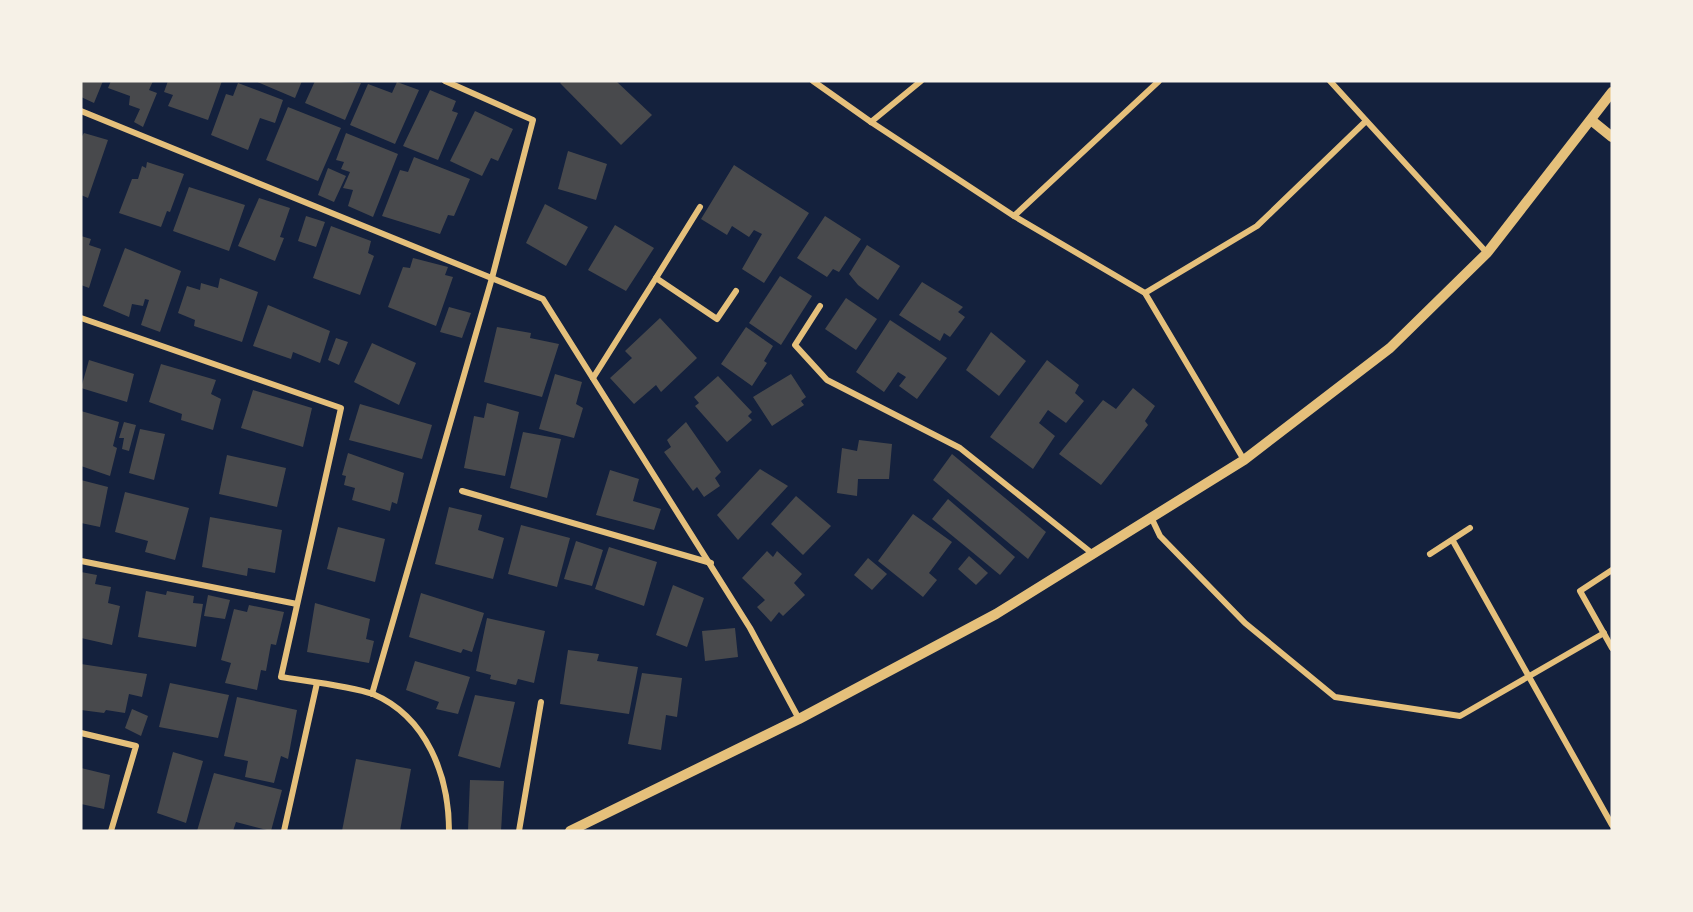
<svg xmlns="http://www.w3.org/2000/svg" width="1693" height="912" font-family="'Asap Condensed',sans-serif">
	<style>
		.building { fill: #48494c }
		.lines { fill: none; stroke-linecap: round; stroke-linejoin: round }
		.minor { stroke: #e5c07b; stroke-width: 6 }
		.tertiary { stroke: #e5c07b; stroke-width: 10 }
	</style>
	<rect width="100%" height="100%" fill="#14213d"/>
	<g class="building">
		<path d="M81,81H103L94,103L81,97Z"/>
		<path d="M111,81H153L149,90L157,93L143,127L134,122L140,109L129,105L130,96L108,88Z"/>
		<path d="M168,81H222L208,120L168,106L173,95L164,92Z"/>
		<path d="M255,81H302L295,98Z"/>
		<path d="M315,81L361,83L345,120L305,103Z"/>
		<path d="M562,81H616L652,115L621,145L560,83Z"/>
		<path d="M397,82L419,90L395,144L350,125L368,84L392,93Z"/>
		<path d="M238,83L283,100L275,123L260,118L248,150L211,135L226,94L233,96Z"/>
		<path d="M430,90L456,101L452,111L458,113L438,160L403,146Z"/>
		<path d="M288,107L341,128L318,181L266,160Z"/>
		<path d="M475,111L513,129L498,161L491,158L482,176L450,161Z"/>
		<path d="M84,133L108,140L88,198L81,195V138Z"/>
		<path d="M346,133L398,154L373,217L348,206L353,190L343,188L350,172L341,169L344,162L336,160Z"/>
		<path d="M568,151L607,164L596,200L558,189Z"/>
		<path d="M414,157L470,179L454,216L448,215L440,234L382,216L400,170L408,172Z"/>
		<path d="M147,162L184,174L170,212L167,211L161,227L119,213L132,179H138L142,166L146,168Z"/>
		<path d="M734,165L809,213L764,283L742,269L762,234L754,230L749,237L732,226L727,235L701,219Z"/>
		<path d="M328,168L346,176L334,202L318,195Z"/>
		<path d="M189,187L245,205L229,251L173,231Z"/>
		<path d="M259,198L290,208L280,237L284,238L275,261L238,246Z"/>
		<path d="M545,204L588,227L566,266L526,243Z"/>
		<path d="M306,216L325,222L316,247L298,241Z"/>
		<path d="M825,216L861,239L839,272L833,269L827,277L797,258Z"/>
		<path d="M615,225L654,248L626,291L588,270Z"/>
		<path d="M331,226L371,241L368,253L374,256L360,295L313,278Z"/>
		<path d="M81,236L91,239L89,245L101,249L89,288L81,285Z"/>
		<path d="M867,245L900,266L878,300L858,285L849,274Z"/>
		<path d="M125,248L181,271L160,332L141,325L149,300L145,299L143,306L132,304L129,317L103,306Z"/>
		<path d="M413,258L448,267L445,275L453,277L436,326L388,307L403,267L410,268Z"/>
		<path d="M780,276L812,296L781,345L749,323Z"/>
		<path d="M220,278L258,292L242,342L194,326L195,320L178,313L187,286L200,290L201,283L218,288Z"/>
		<path d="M922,282L963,307L958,312L965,317L950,337L944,333L940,341L899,315Z"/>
		<path d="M846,298L877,319L856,350L825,329Z"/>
		<path d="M268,305L330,331L320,363L293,352L291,359L253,346Z"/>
		<path d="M449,307L471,313L462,338L440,332Z"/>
		<path d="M660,318L697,358L661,392L656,385L634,404L610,378L632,358L625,351Z"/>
		<path d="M890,320L947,358L917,399L899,386L906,377L898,372L884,392L856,372Z"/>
		<path d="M497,327L531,333L530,338L559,344L542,397L484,382Z"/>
		<path d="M746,327L773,346L764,361L767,363L752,386L721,364Z"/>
		<path d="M991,332L1026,361L999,396L966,370Z"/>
		<path d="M336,338L348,342L339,365L328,360Z"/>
		<path d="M372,343L416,363L399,405L354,382Z"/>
		<path d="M89,360L134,374L127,402L81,388Z"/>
		<path d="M1047,360L1079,385L1075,393L1084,401L1066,423L1048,410L1039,423L1055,436L1033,469L990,437Z"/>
		<path d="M161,364L216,380L211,394L221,399L213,430L181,420L182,414L149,402Z"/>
		<path d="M555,374L582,382L576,404L583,408L574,438L539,429Z"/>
		<path d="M791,374L806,397L801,401L804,405L772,426L753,397Z"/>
		<path d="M718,376L752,412L748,416L752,420L727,442L695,406L699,403L694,397Z"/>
		<path d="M1133,388L1155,406L1145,421L1148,425L1101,485L1059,454L1103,400L1116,409Z"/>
		<path d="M253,390L312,408L303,447L241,428Z"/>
		<path d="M487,403L519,412L505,476L464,468L474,416L484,418Z"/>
		<path d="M360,404L432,425L422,459L349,440Z"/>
		<path d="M81,411L119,422L113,446L117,448L110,476L81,466Z"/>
		<path d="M124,422L136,425L129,451L122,449L124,438H119Z"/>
		<path d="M686,422L721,472L715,478L720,486L704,497L697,487L693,491L664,452L671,447L667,440Z"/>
		<path d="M140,429L165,434L154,480L129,473Z"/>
		<path d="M523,432L561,439L547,498L510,488Z"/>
		<path d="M859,440L892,444L889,479H858L857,496L837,493L842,448L857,451Z"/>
		<path d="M348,453L404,473L397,504L392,502L390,511L352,500L355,488L344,485L346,476L342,475Z"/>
		<path d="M952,454L1046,532L1028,559L933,480Z"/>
		<path d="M227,455L286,468L277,507L219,494Z"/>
		<path d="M760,469L788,486L738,540L717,515Z"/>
		<path d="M610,470L639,479L633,501L661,509L654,530L596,515Z"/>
		<path d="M81,480L108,487L100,527L81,523Z"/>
		<path d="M125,492L189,508L175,560L145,552L148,541L115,532Z"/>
		<path d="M796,496L831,526L803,555L771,524Z"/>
		<path d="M948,499L1015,557L1000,575L932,519Z"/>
		<path d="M449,507L482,515L478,530L504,538L493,579L435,564Z"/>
		<path d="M913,514L952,542L929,573L937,580L923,597L878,561Z"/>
		<path d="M210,517L282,530L275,573L248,568L247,576L202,567Z"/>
		<path d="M521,525L570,538L557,587L508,574Z"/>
		<path d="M338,527L385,539L375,582L327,569Z"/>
		<path d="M576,541L603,550L592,586L564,579Z"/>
		<path d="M609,547L657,562L644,606L595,589Z"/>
		<path d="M767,551L773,557L777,551L802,574L794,583L805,595L783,616L779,612L771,622L757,607L765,600L742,578Z"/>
		<path d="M969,556L988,573L976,585L958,569Z"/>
		<path d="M868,558L887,574L872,590L854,575Z"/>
		<path d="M81,572L97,575L95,584L111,587L108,603L120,606L112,645L81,638Z"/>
		<path d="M673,585L704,598L687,647L656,635Z"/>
		<path d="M146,591L166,595L167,591L194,596L193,603L203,604L196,647L138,637Z"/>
		<path d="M421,593L484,613L472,652L463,649L461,653L409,637Z"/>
		<path d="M208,595L230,600L225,619L204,616Z"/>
		<path d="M315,603L370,619L366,639L374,641L369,663L307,652Z"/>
		<path d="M249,605L284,612L276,645L271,644L266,671L261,670L257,690L225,683L231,663L221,660L234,609L247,612Z"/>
		<path d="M487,618L545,631L534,683L518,679L516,685L490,679L491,675L476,671Z"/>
		<path d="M735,628L738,657L705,661L702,631Z"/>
		<path d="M568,650L599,654L597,661L638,667L629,714L560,704Z"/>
		<path d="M415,661L470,677L458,714L436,709L439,702L406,690Z"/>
		<path d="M81,664L147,674L142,697L129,694L125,713L106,710L104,713L81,710Z"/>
		<path d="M642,673L682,678L677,717L666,715L661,750L628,744Z"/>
		<path d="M170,683L229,695L218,738L159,727Z"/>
		<path d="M475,695L515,702L500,768L458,756Z"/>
		<path d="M237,697L297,710L288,759L281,756L274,783L245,777L248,761L224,756Z"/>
		<path d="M132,709L148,716L141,736L125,728Z"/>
		<path d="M173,752L203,761L186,823L157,813Z"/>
		<path d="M356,759L411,769L400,831H342Z"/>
		<path d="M81,768L110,775L104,809L81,804Z"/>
		<path d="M214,773L282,790L271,831L236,822L233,831H197Z"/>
		<path d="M470,780L504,781L501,831H468Z"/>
	</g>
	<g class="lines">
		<g class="minor">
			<path d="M813,81L871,122L1014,216L1145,293L1244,460"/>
			<path d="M1330,81L1487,253"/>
			<path d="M81,111L543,299L750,628L799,719"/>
			<path d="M871,122L921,81"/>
			<path d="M1014,216L1159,81"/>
			<path d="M656,278L700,207"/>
			<path d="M1145,293L1257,226L1366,121"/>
			<path d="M820,306L795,345L827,380L960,448L1093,554"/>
			<path d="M81,318L341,408L281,677C306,681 351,686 373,694C427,717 449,776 449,831"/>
			<path d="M593,378L656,278L717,319L736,291"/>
			<path d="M462,491L711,563"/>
			<path d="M1151,517L1160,536L1245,623L1335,697L1460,716L1604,633"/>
			<path d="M1453,541L1612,825"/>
			<path d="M1430,554L1470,528"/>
			<path d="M81,561L297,604"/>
			<path d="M1612,570L1580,591L1612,648"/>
			<path d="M372,694L492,278L533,120L445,81"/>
			<path d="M81,733L136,746L111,831"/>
			<path d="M284,831L317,683"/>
			<path d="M519,831L541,702"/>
		</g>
		<g class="tertiary">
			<path d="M1591,120L1612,137"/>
			<path d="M570,831L799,719L996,614L1244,460L1390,348L1487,253L1612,92"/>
		</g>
	</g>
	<rect width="1693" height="912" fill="none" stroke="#f6f1e7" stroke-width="165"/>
</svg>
